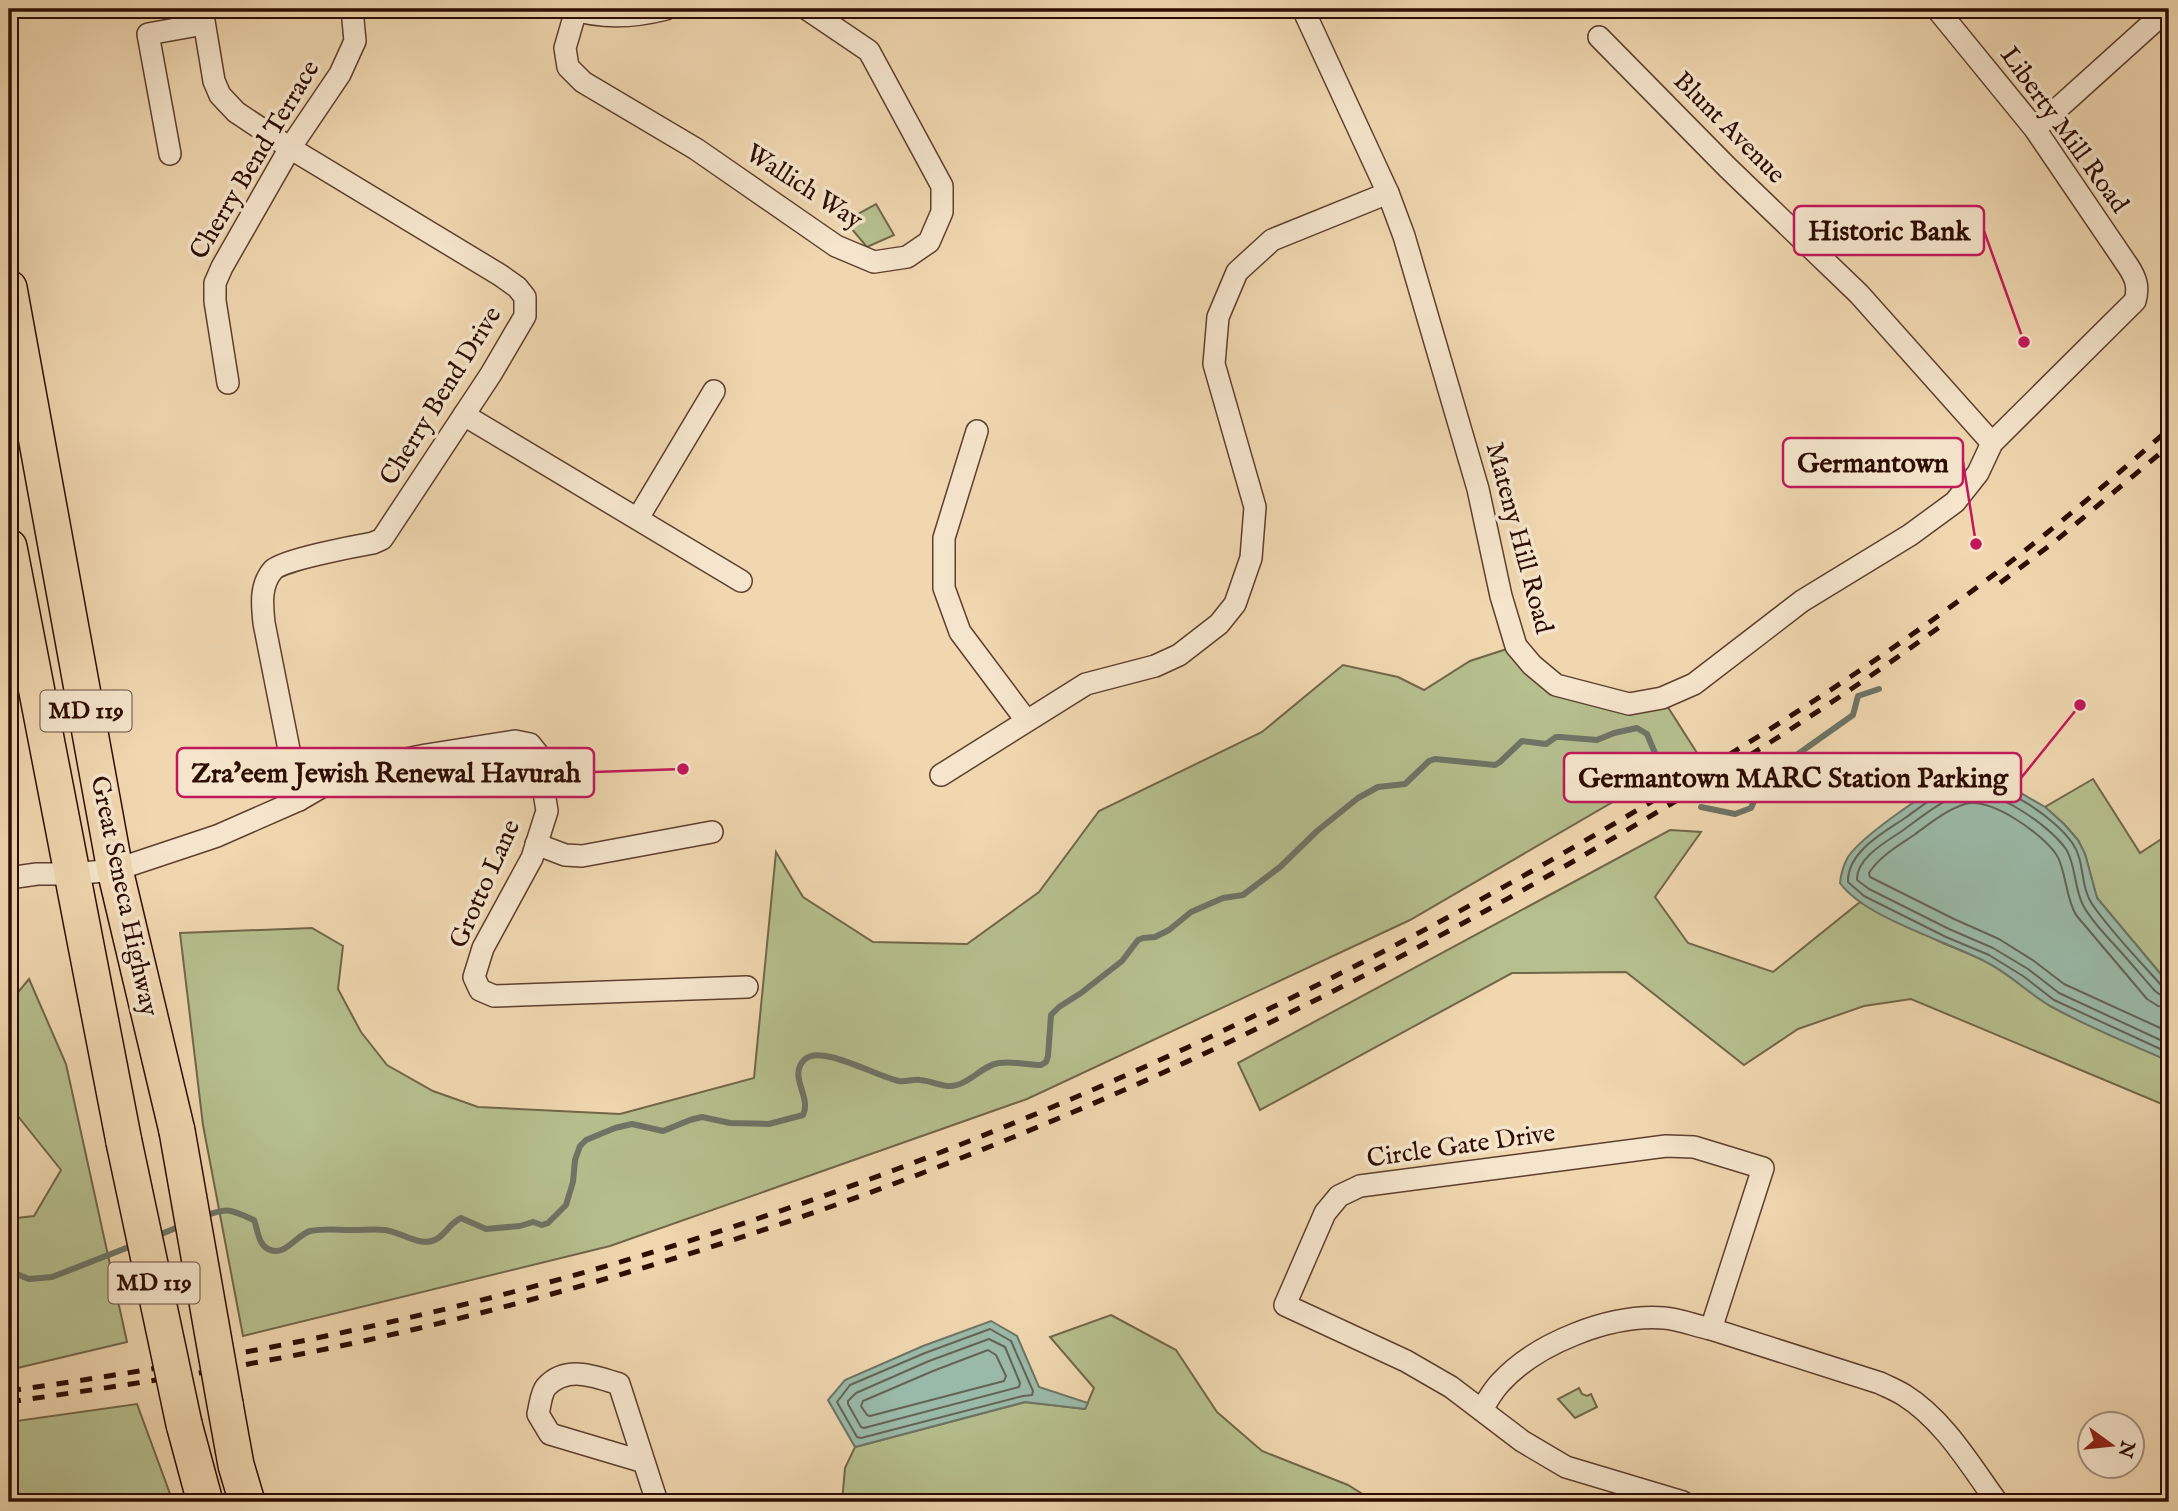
<svg xmlns="http://www.w3.org/2000/svg" width="2178" height="1511" font-family="'IM FELL English',serif">
	<style>
		.green { fill: #b6bf8e; stroke: #726648; stroke-width: 2 }
		.water { fill: #9abaa9; stroke: #6e7466; stroke-width: 2 }
		.lines { fill: none; stroke-linecap: round; stroke-linejoin: round }
		.shore { stroke: #646356; stroke-width: 2 }
		.stream { stroke: #6e7466; stroke-width: 6 }
		.street-casing { stroke: #5e3f2e; stroke-width: 24 }
		.primary-casing { stroke: #2d0c02; stroke-width: 38 }
		.street { stroke: #f5e5cc; stroke-width: 21 }
		.primary { stroke: #f0d7b0; stroke-width: 35 }
		.rail { stroke: #2d0c02; stroke-width: 5; stroke-dasharray: 12 12; stroke-linecap: butt }
		.primary-bridge-casing { stroke: #2d0c02; stroke-width: 38; stroke-linecap: butt }
		.primary-bridge { stroke: #f0d7b0; stroke-width: 35 }
		.labels { text-anchor: middle; dominant-baseline: central; stroke-width: 7; stroke-linejoin: round; paint-order: stroke }
		.shield { fill: #f5e5cc; stroke: #694d3f; stroke-width: 2 }
		.shield-label { font-size: 24px; font-weight: bold; fill: #2d0c02 }
		.street-label { font-size: 26px; fill: #2d0c02; stroke: #f5e5cc }
		.leader { fill: none; stroke: #c2185b; stroke-width: 2.5 }
		.callout-dot { fill: #c2185b; stroke: #f5e5cc; stroke-width: 2.5 }
		.callout { fill: #f5e5cc; stroke: #c2185b; stroke-width: 2.5 }
		.callout-label { font-size: 28px; text-anchor: middle; font-weight: bold; fill: #2d0c02 }
	</style>
	<rect width="100%" height="100%" fill="#f0d7b0"/>
	<filter id="stains"><feTurbulence type="fractalNoise" baseFrequency=".00286" numOctaves="4"/><feColorMatrix values="0 0 0 0 .2 0 0 0 0 .09 0 0 0 0 .02 0 0 0 .5 -.17"/></filter>
	<radialGradient id="worn" r=".72"><stop offset=".6" stop-color="#630" stop-opacity="0"/><stop offset="1" stop-color="#630" stop-opacity=".3"/></radialGradient>
	<g class="green">
		<path d="M876,204L894,235L867,247L845,221Z"/>
		<path d="M1516,646L1556,685L1662,698L1697,753L1410,920L1027,1099L610,1246L243,1336L203,1125L180,933L312,928L343,946L338,989L361,1032L387,1065L433,1091L478,1107L620,1114L754,1078L776,852L803,897L873,942L967,944L1039,892L1099,811L1262,732L1343,665L1398,677L1424,690L1470,661Z"/>
		<path d="M2093,779L2140,853L2169,834V984L2097,898L2085,854L2078,840L2064,824L2045,807Z"/>
		<path d="M1670,830L1701,832L1655,897L1688,943L1773,972L1860,902L1943,943L1986,961L2019,982L2050,1006L2169,1061V1107L1911,999L1864,1006L1798,1029L1744,1065L1626,972L1512,973L1260,1110L1238,1063Z"/>
		<path d="M29,979L66,1064L127,1342L9,1370V1219L34,1216L61,1170L9,1105V1003Z"/>
		<path d="M1111,1315L1176,1350L1217,1412L1262,1451L1348,1485L1375,1502H842L845,1468L855,1447L1025,1402L1085,1409L1094,1388L1050,1337Z"/>
		<path d="M1579,1388L1582,1394L1587,1396L1591,1394L1597,1407L1575,1418L1558,1399Z"/>
		<path d="M137,1404L173,1502H9V1422Z"/>
	</g>
	<g class="water">
		<path d="M1981,777L2007,785L2045,807L2064,824L2078,840L2085,854L2097,898L2169,984V1061C2130,1044 2090,1028 2052,1007C2029,994 2010,974 1986,962C1947,941 1865,918 1840,883C1841,873 1843,866 1848,857C1861,837 1935,784 1959,778C1965,776 1974,777 1981,777Z"/>
		<path d="M991,1321L1017,1336L1039,1387L1088,1403L1085,1409L1025,1402L855,1447L828,1400L845,1380L923,1346Z"/>
	</g>
	<g class="lines">
		<g class="shore">
			<path d="M2169,988L2161,985C2138,959 2112,933 2092,904C2080,886 2085,862 2073,844C2055,817 1994,775 1960,785C1940,791 1922,806 1905,818C1883,833 1847,852 1848,882L1864,896L1946,937L1989,955L2023,976L2054,1000L2169,1053"/>
			<path d="M2169,997L2162,996L2155,991C2140,974 2125,956 2109,939C2100,929 2089,917 2083,905C2074,888 2076,865 2066,849C2049,825 1991,784 1961,794C1939,802 1920,818 1902,831C1886,842 1856,858 1857,880L1869,889L1949,929L1993,948L2028,969L2059,993L2169,1044"/>
			<path d="M2169,1007L2158,1006L2147,999L2076,915C2065,897 2066,868 2056,854C2041,833 1991,797 1965,804C1946,810 1929,824 1914,835C1898,846 1880,856 1869,873L1870,877L1954,919L1999,939L2034,961L2064,984L2169,1032"/>
			<path d="M990,1329L1011,1341L1033,1391L1032,1395L1023,1396L861,1438L857,1437L837,1402L850,1385L925,1353Z"/>
			<path d="M989,1339L1005,1347L1020,1383L1019,1387L864,1428L861,1427L848,1404V1401L856,1393L929,1361Z"/>
			<path d="M988,1350L996,1355L1006,1376L1004,1381L870,1416L867,1415L861,1406L863,1401L933,1371Z"/>
		</g>
		<g class="stream">
			<path d="M1701,807L1735,814L1751,808L1764,778L1853,715L1858,696L1879,689"/>
			<path d="M202,1217C228,1207 229,1209 254,1220C258,1230 258,1244 268,1249C285,1258 296,1235 310,1231C326,1228 338,1230 353,1230C364,1230 375,1229 385,1230C401,1232 416,1245 432,1241C444,1238 448,1224 461,1218L486,1229L520,1226L533,1222L542,1225L548,1223L566,1205L573,1182L575,1160L580,1146L586,1140L615,1128L632,1124L663,1131L690,1120L702,1117L730,1123L769,1124L803,1115C812,1097 788,1077 804,1060C820,1043 877,1077 899,1081C906,1082 913,1079 920,1080C939,1082 947,1092 966,1081C977,1075 986,1065 999,1063C1012,1061 1028,1065 1041,1065L1046,1062L1048,1056L1051,1015L1059,1007L1081,993L1122,961L1138,940L1143,938L1155,937L1169,930L1191,912L1223,898L1243,895L1280,867L1317,831L1358,798L1378,787L1405,784L1429,761L1435,759L1495,765L1500,762L1522,741L1546,744L1556,737H1560L1597,740L1614,733L1637,728L1647,734L1655,753"/>
			<path d="M154,1237L183,1225"/>
			<path d="M9,1271L29,1279L52,1277L134,1245"/>
		</g>
		<g class="street-casing">
			<g id="street">
				<path d="M202,9L214,81L220,95L236,112L290,148L500,275L517,287L525,297V316L491,374L382,539L373,543C356,546 282,560 273,570C260,585 262,604 264,623L299,800"/>
				<path d="M572,9C603,19 635,17 666,9"/>
				<path d="M1303,9L1388,193L1404,236L1478,489L1501,596L1516,646L1532,665L1556,685L1629,704L1662,698L1694,684L1802,601L1910,535L1955,502L1978,473L1992,443L2135,301C2139,287 2136,278 2128,266L2035,129L1937,9"/>
				<path d="M576,10L565,48L568,67L583,82L696,149L836,246L874,262L907,257L929,242L942,212V186L869,51L807,9"/>
				<path d="M1599,37L1727,167L1859,294L1992,443"/>
				<path d="M2035,129L2168,9"/>
				<path d="M170,154L148,34L204,24"/>
				<path d="M228,383L215,301V283L222,267L290,148L340,74L355,41L352,9"/>
				<path d="M464,415L741,581"/>
				<path d="M977,431L944,538V588L960,632L1026,720"/>
				<path d="M638,518L714,391"/>
				<path d="M941,775L1086,684L1155,666L1179,655L1219,624L1235,604L1251,558L1255,507L1214,364L1218,317L1237,272L1272,240L1388,193"/>
				<path d="M536,844L565,855L582,856L712,832"/>
				<path d="M9,878L37,874H71L115,870L217,836L299,800L330,782L377,765L426,755L515,741L530,744L538,754L547,811L532,858L483,948L474,977L480,990L494,996L747,987"/>
				<path d="M1711,1329L1880,1383C1888,1387 1896,1390 1904,1395C1944,1420 1970,1465 1997,1502"/>
				<path d="M1482,1409C1488,1400 1493,1390 1501,1382C1537,1343 1610,1314 1664,1318C1679,1319 1696,1326 1711,1329L1763,1168L1694,1147L1666,1146L1360,1186L1339,1196L1325,1213L1285,1305L1406,1361L1451,1387L1522,1441L1566,1467L1683,1502"/>
				<path d="M644,1462L550,1434L538,1414C540,1406 541,1393 546,1387C566,1365 595,1376 619,1384L657,1502"/>
			</g>
		</g>
		<g class="primary-casing">
			<g id="primary">
				<path d="M9,288L115,870L177,1131"/>
				<path d="M9,547L124,1142"/>
				<path d="M225,1404L236,1465L247,1502"/>
				<path d="M184,1424L205,1502"/>
			</g>
		</g>
		<use href="#street" class="street"/>
		<use href="#primary" class="primary"/>
		<g class="rail">
			<path d="M2000,583L2053,543L2169,446"/>
			<path d="M9,1391C164,1369 318,1341 470,1303C868,1203 1247,1038 1600,832C1732,755 1862,674 1984,582C2048,534 2109,482 2169,429"/>
			<path d="M9,1402C92,1390 176,1378 259,1362C381,1340 510,1307 629,1272C963,1174 1285,1029 1586,854C1707,784 1827,709 1941,626"/>
		</g>
		<g class="primary-bridge-casing">
			<g id="primary-bridge">
				<path d="M177,1131L225,1404"/>
				<path d="M124,1142L184,1424"/>
			</g>
		</g>
		<use href="#primary-bridge" class="primary-bridge"/>
	</g>
	<g class="labels">
		<g class="shield">
			<rect x="40.5" y="690.5" width="91" height="41" rx="5"/>
			<rect x="108.5" y="1262.5" width="91" height="41" rx="5"/>
		</g>
		<g class="shield-label">
			<text x="86" y="711">MD 119</text>
			<text x="154" y="1283">MD 119</text>
		</g>
		<g class="street-label">
			<text transform="translate(1729 128) rotate(45)">Blunt Avenue</text>
			<text transform="translate(2064 130) rotate(54)">Liberty Mill Road</text>
			<text transform="translate(255 160) rotate(-59)">Cherry Bend Terrace</text>
			<text transform="translate(804 187) rotate(33)">Wallich Way</text>
			<text transform="translate(441 396) rotate(-58)">Cherry Bend Drive</text>
			<text transform="translate(1519 538) rotate(75)">Mateny Hill Road</text>
			<text transform="translate(485 884) rotate(-66)">Grotto Lane</text>
			<text transform="translate(124 896) rotate(78)">Great Seneca Highway</text>
			<text transform="translate(1461 1146) rotate(-8)">Circle Gate Drive</text>
		</g>
	</g>
	<path class="leader" d="M2024 342L1984 231M1976 544L1963 462M683 769L594 772M2080 705L2021 778"/>
	<g class="callout-dot">
		<circle cx="2024" cy="342" r="7"/>
		<circle cx="1976" cy="544" r="7"/>
		<circle cx="683" cy="769" r="7"/>
		<circle cx="2080" cy="705" r="7"/>
	</g>
	<g class="callout">
		<rect x="1794" y="206" width="190" height="49" rx="7"/>
		<rect x="1783" y="438" width="180" height="49" rx="7"/>
		<rect x="177" y="748" width="417" height="49" rx="7"/>
		<rect x="1564" y="753" width="457" height="49" rx="7"/>
	</g>
	<g class="callout-label">
		<text x="1889" y="240">Historic Bank</text>
		<text x="1873" y="472">Germantown</text>
		<text x="386" y="782">Zra'eem Jewish Renewal Havurah</text>
		<text x="1793" y="787">Germantown MARC Station Parking</text>
	</g>
	<rect width="2178" height="1511" fill="none" stroke="#f0d7b0" stroke-width="35"/>
	<rect x="10" y="10" width="2157" height="1490" fill="none" stroke="#2d0c02" stroke-width="3.5"/>
	<rect x="18" y="18" width="2143" height="1476" fill="none" stroke="#2d0c02" stroke-width="2"/>
	<g transform="translate(2111 1445) rotate(105)"><circle r="33" fill="#f5e5cc" stroke="#a58e7b" stroke-width="2"/>
	<path d="M0-5L12 26L0 18L-12 26Z" fill="#8f2418"/>
	<text y="-10" font-size="19" font-weight="bold" text-anchor="middle" fill="#2d0c02">N</text>
	</g>
	<rect width="100%" height="100%" filter="url(#stains)"/>
	<rect width="100%" height="100%" fill="url(#worn)"/>
</svg>
